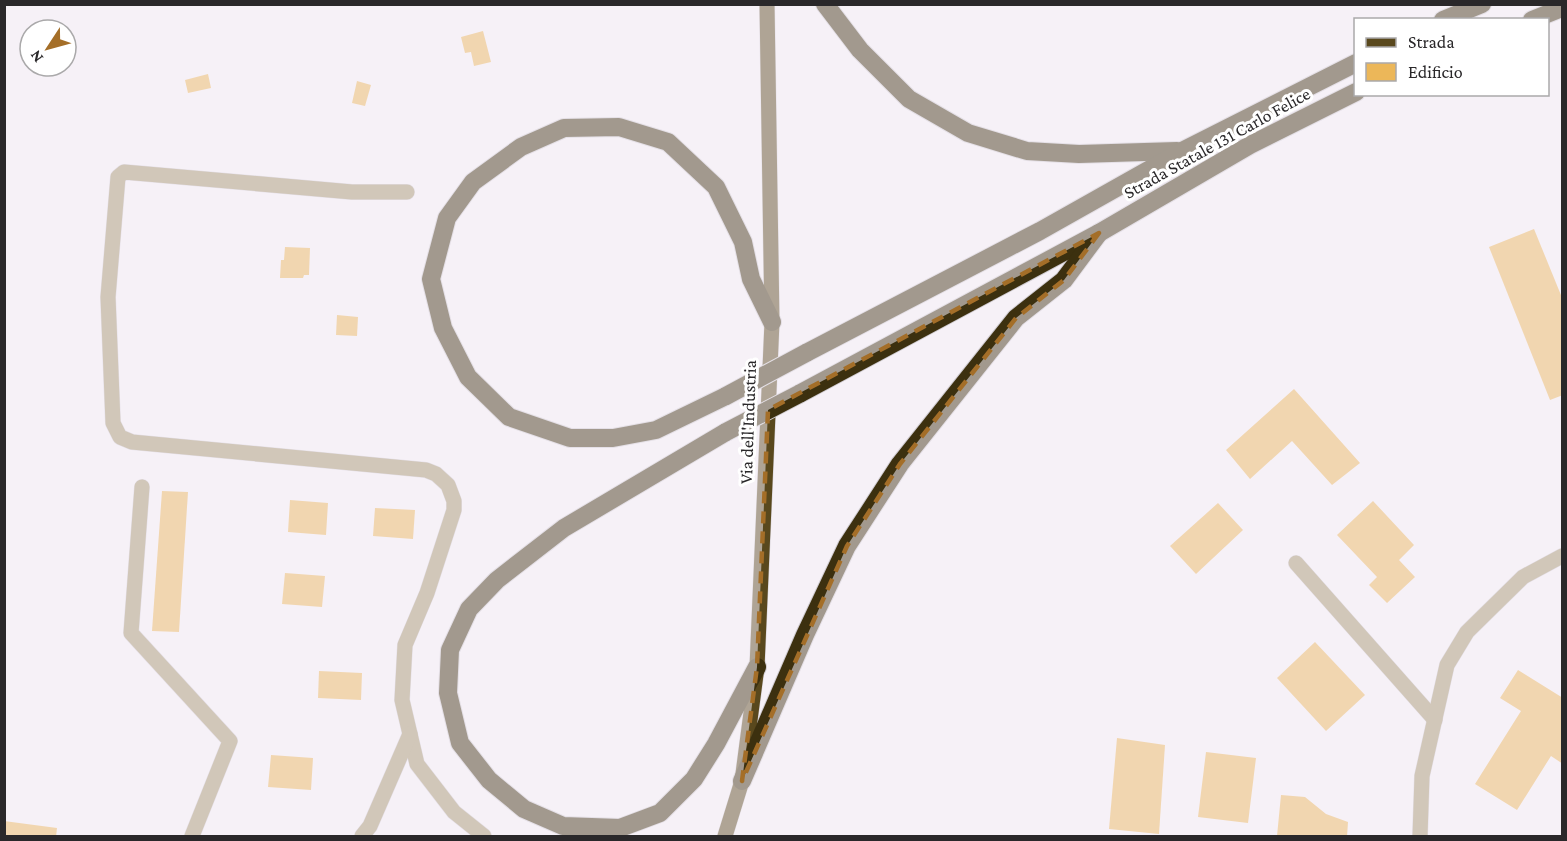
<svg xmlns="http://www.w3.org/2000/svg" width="1567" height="841" font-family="'Crimson Pro',serif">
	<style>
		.building { fill: #ecb759 }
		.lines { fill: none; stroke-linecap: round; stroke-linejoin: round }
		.minor-casing { stroke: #d1cdd2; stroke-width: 16 }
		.major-casing { stroke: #d1cdd2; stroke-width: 16 }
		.highway-casing { stroke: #d1cdd2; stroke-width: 20 }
		.minor { stroke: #a4946d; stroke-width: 15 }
		.major { stroke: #59481d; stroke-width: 15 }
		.highway { stroke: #3c300f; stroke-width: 18 }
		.highway-bridge-casing { stroke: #d1cdd2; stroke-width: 20; stroke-linecap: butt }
		.highway-bridge { stroke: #3c300f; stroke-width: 18 }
		.marked { fill: none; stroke: #a46e28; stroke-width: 4.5; stroke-dasharray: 12 8; stroke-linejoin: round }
		.labels { text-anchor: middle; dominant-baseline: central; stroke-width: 6; stroke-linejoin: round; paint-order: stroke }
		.street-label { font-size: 18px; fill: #2a282a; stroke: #fff }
	</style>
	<rect width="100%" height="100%" fill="#f6f1f7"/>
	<g class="building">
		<path d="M483,31L491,62L474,66L471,52L465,53L461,37Z"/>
		<path d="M208,74L211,88L188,93L185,80Z"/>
		<path d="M357,81L371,85L365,106L352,103Z"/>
		<path d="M1534,229L1563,300V395L1550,400L1489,247Z"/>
		<path d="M285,247L310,248L309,275H304L303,278H280L281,260H284Z"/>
		<path d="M337,315L358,317L357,336L336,335Z"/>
		<path d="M1294,389L1360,463L1332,485L1292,441L1250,479L1226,450Z"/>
		<path d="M162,491L188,492L179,632L152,631Z"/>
		<path d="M290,500L328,503L326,535L288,532Z"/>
		<path d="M1373,501L1414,545L1399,560L1415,577L1387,603L1369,585L1377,577L1337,535Z"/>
		<path d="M1218,503L1243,530L1196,574L1170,546Z"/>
		<path d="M375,508L415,510L413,539L373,536Z"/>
		<path d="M285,573L325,576L322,607L282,604Z"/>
		<path d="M1315,642L1365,695L1326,731L1277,678Z"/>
		<path d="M1518,670L1563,698V764L1551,756L1517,810L1475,784L1521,711L1500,698Z"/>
		<path d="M319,671L362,673L361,700L318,698Z"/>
		<path d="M1117,738L1165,745L1159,834L1109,829Z"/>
		<path d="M1206,752L1256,758L1248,823L1198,817Z"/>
		<path d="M271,755L313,758L311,790L268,787Z"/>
		<path d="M1281,795L1305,797L1326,814L1348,822L1347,837L1277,836Z"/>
		<path d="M4,821L57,828L56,837H4Z"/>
	</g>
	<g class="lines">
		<g class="minor-casing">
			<g id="minor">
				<path d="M407,192H352L124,172L118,177L108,297L113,423L120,437L132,442L426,470L436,474L448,485L454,501V510L427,593L405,645L402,700L417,764L454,812L484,836"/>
				<path d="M142,487L131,633L230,741L192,836"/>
				<path d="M1296,563L1435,720"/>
				<path d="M362,836L370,826L410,734"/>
				<path d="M1420,836L1422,776L1447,665L1467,632L1523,577L1562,556"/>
			</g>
		</g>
		<g class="major-casing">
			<path id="major" d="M725,836L742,781L757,667L772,322L767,4"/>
		</g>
		<g class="highway-casing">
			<g id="highway">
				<path d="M825,4L860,50L909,99L968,133L1027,151L1079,154L1177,151"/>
				<path d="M1443,20L1482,4"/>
				<path d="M1532,20L1562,8"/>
				<path d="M806,353L1040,231L1182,151L1356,63"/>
				<path d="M799,394L1099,233L1250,145L1356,92"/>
				<path d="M726,396L656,430L613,438H570L509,417L468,377L443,328L431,279L447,218L473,182L521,147L564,128L619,127L668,142L716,187L743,242L751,279L772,322"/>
				<path d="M726,432L564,528L497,580L469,609L450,650L448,693L460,743L489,780L524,809L563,826L620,828L660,813L694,779L716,744L757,667"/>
				<path d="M742,781L805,635L847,546L900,464L1016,318L1064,280L1099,233"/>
			</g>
		</g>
		<use href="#minor" class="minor"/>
		<use href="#major" class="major"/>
		<use href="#highway" class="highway"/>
		<g class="highway-bridge-casing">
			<g id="highway-bridge">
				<path d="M726,396L806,353"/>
				<path d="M726,432L799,394"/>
			</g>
		</g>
		<use href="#highway-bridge" class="highway-bridge"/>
	</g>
	<path d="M0 0H1567V841H0ZM1099,233L1064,280L1016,318L900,464L847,546L742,781L757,667L768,410Z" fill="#f6f1f7" fill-opacity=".55" fill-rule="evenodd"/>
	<path class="marked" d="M1099,233L1064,280L1016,318L900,464L847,546L742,781L757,667L768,410Z"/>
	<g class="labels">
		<g class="street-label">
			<text transform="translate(1217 143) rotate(-29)">Strada Statale 131 Carlo Felice</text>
			<text transform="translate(748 422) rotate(-88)">Via dell'Industria</text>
		</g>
	</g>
	<rect width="1567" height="841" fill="none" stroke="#2a282a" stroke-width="12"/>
	<rect x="1354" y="18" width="195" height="78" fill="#ffffff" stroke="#aaa9aa" stroke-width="1.5"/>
	<rect x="1366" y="38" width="30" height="9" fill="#59481d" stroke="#aaa9aa" stroke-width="1.5"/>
	<text x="1408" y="48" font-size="18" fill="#2a282a">Strada</text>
	<rect x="1366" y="63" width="30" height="18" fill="#ecb759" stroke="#aaa9aa" stroke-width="1.5"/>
	<text x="1408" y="78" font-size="18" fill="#2a282a">Edificio</text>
	<g transform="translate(48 48) rotate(234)"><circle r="28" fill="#ffffff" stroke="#aaa9aa" stroke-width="1.5"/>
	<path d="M0-4.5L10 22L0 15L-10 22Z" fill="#a46e28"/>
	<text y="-9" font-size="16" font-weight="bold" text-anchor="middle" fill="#2a282a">N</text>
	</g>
</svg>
